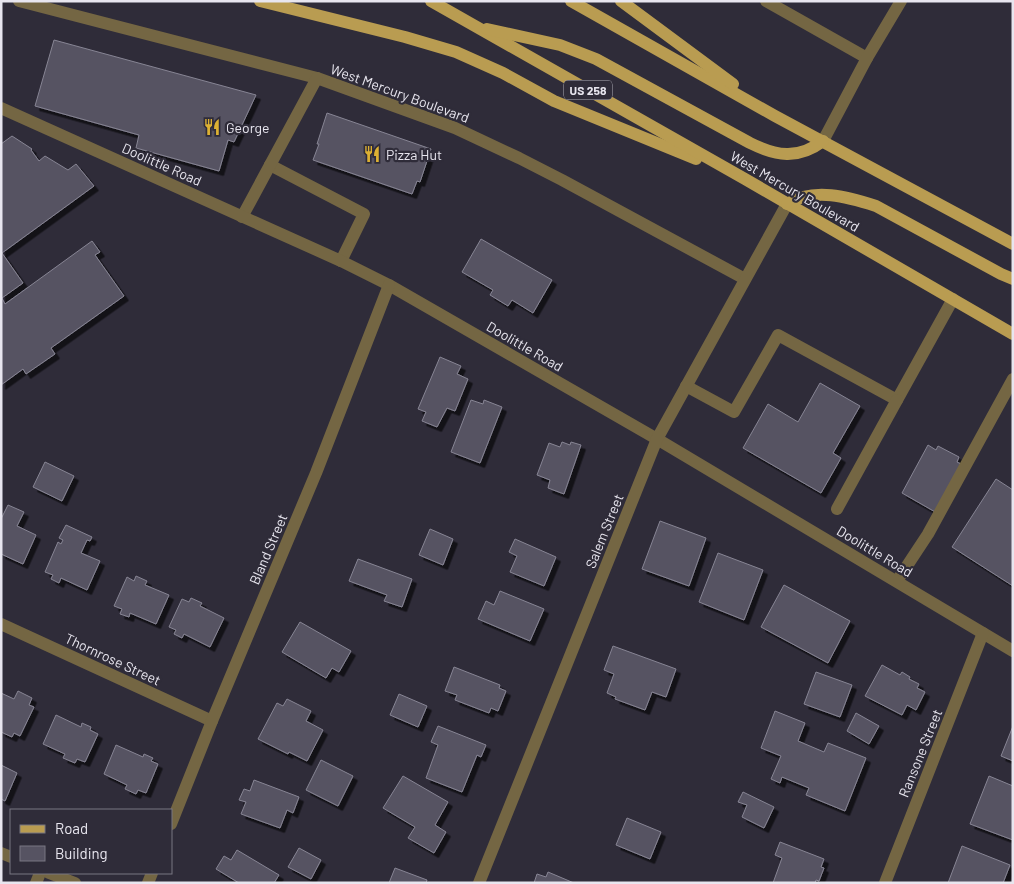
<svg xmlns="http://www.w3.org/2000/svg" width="1014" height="884" font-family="Barlow,sans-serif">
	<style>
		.building { fill: #565362; stroke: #878594; filter: url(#shadow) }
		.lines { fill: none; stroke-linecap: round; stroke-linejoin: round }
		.lane { stroke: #746643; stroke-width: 12 }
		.street { stroke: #746643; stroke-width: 12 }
		.primary { stroke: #b99c51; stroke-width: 12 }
		.labels { text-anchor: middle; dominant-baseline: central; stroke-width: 4.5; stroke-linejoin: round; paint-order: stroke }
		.shield { fill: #2f2c39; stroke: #b0aeb8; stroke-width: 1 }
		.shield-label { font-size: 12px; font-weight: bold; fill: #e8e6ef }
		.street-label { font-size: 14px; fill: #e8e6ef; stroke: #2f2c39 }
		.poi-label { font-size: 14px; fill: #e8e6ef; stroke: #2f2c39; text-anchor: start }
	</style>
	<defs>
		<filter id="shadow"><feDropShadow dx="4.5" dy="4.5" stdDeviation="0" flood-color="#0009"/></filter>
	</defs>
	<rect width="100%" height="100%" fill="#2f2c39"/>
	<g class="building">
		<path d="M54,40L256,95L234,142L228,140L219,171L136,148L139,135L35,106Z"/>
		<path d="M327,113L431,149L420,182L417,181L412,194L313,160L319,144H317Z"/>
		<path d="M12,136L32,149L31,150L39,161L45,156L68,170L76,164L94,186L2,253L23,283L2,298L5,304L92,241L100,252L95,255L124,296L51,348L55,354L26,374L23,369L1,385V144Z"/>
		<path d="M481,239L552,280L533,313L512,300L508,306L490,295L493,290L462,272Z"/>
		<path d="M440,357L461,366L457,374L468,379L455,411L447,408L437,427L422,421L426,412L418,409Z"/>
		<path d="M820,383L860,406L833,453L841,458L821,493L743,448L768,404L798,422Z"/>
		<path d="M471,400L483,404L484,400L502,407L480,463L451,452Z"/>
		<path d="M562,442L570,445L571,442L581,445L564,494L548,488L550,480L537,475L549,443L560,447Z"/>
		<path d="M928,445L936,450L938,446L959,457L957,462L963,465L937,513L902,493Z"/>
		<path d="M45,462L74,476L62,501L33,487Z"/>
		<path d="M996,479L1013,490V586L952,547Z"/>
		<path d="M8,505L24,512L17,526L36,535L23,564L1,554V519Z"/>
		<path d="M660,521L706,538L689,586L642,569Z"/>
		<path d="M66,525L92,537L90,541L87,540L81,553L100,561L87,590L61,578L59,583L51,579L53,575L45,572L58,542L61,544L63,540L59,538Z"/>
		<path d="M430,529L453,539L443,565L419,555Z"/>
		<path d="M515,539L556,557L544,586L510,572L517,556L509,552Z"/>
		<path d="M718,553L763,570L744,620L699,602Z"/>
		<path d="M358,559L412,579L402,607L384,601L387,595L349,581Z"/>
		<path d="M136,576L147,581L145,585L169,595L156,624L130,613L129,617L120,614L122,609L114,606L127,577L134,581Z"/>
		<path d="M784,585L850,621L828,663L761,627Z"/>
		<path d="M500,591L544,609L530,641L478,619L486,601L494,605Z"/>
		<path d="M191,598L202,603L200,606L224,618L210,647L184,634L182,638L174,634L176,630L169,627L182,599L189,602Z"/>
		<path d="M300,622L351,651L339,672L332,668L326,678L282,652Z"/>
		<path d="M613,646L676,669L666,697L652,692L645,710L615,699L616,697L607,693L614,674L604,670Z"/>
		<path d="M882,665L900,675L902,672L910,677L909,679L919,684L917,688L925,692L916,710L907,705L902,715L865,696Z"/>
		<path d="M454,667L500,685L499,688L506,691L498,711L491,708L489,713L455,700L457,695L445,691Z"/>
		<path d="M816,672L852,685L840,717L804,704Z"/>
		<path d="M18,691L32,698L29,705L34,707L20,736L14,733L12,737L1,732V693L14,699Z"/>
		<path d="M399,694L427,706L418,727L390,715Z"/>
		<path d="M287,699L311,711L306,721L323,730L307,761L289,752L288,754L258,739L277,703L283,706Z"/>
		<path d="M775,711L805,723L798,741L824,752L828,743L866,758L845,811L806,795L809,788L782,777L780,783L771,779L781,756L761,748Z"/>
		<path d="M856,713L879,726L869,744L847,731Z"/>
		<path d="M56,715L81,727L82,723L91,727L90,730L98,734L85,762L77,759L75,763L63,758L65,754L43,744Z"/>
		<path d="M438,726L486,745L481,757L477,755L462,792L426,778L438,745L431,742Z"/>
		<path d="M1013,726V761L1001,756Z"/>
		<path d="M116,745L143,757L144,754L153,758L151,761L158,764L146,793L138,790L136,794L125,789L127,785L104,774Z"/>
		<path d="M321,760L353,776L338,806L306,790Z"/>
		<path d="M1,765L17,773L5,801L1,799Z"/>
		<path d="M403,776L448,802L435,825L446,832L434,853L408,838L415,827L383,808Z"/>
		<path d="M989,776L1013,786V840L970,824Z"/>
		<path d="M254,780L299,797L293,813L287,810L280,828L241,814L246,802L239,800L244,789L250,791Z"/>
		<path d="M743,792L774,807L764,828L742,817L747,805L738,802Z"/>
		<path d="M627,818L661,832L650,859L616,845Z"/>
		<path d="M780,842L824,859L821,867L824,868L819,881L816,880L815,883H773L782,858L775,855Z"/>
		<path d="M962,846L1010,865L1003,883H948Z"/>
		<path d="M299,848L321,860L311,879L288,867Z"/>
		<path d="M237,850L279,875L274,883H239L216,869L224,856L231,860Z"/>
		<path d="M395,868L427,880L426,883H389Z"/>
		<path d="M548,872L574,883H534L537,874L546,877Z"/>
	</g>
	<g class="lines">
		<g class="lane">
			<path d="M19,1L317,78L455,128L519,158L562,180L745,279"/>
			<path d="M766,1L867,58"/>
			<path d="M823,141L867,58L901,1"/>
			<path d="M270,165L364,214L341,261"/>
			<path d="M242,217L317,78"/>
			<path d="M686,386L734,412L778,335L897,400L953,299"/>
			<path d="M837,509L897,400"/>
			<path d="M897,581L928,534L1013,379"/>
			<path d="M1,853L11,857"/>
			<path d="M49,873L75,883"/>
			<path d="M36,883L40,873"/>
		</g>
		<g class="street">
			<path d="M1,108L341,261L389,285L657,439L1013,651"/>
			<path d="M1,624L212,721"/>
			<path d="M171,824L212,721L316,473L389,285"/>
			<path d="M148,883L152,873"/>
			<path d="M479,883L657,439L787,204"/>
			<path d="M885,883L983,633"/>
		</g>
		<g class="primary">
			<path d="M260,1L405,37L456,52L503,73L554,101L696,159"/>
			<path d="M431,1L745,179L1013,334"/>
			<path d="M571,1L775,116L1013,244"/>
			<path d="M621,1L733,84"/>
			<path d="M487,29L560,45L596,59L750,143C776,156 798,160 823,141"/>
			<path d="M787,204C814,187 848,197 876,206L1001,274L1013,279"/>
		</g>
	</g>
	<defs>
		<g id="restaurant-bare" transform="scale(1.35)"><path d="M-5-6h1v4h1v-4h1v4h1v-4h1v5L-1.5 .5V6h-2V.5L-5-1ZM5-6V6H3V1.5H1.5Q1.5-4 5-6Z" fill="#ddb133" stroke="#2f2c39" stroke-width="2.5" paint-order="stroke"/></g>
	</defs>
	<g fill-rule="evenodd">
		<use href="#restaurant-bare" x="212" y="127"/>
		<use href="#restaurant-bare" x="372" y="154"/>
	</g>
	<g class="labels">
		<rect class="shield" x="564" y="80.5" width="48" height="19" rx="4"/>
		<g class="shield-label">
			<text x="588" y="90">US 258</text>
		</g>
		<g class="street-label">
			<text transform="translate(400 93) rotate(20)">West Mercury Boulevard</text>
			<text transform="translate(162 164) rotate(24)">Doolittle Road</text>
			<text transform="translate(795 191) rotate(30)">West Mercury Boulevard</text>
			<text transform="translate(525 346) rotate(30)">Doolittle Road</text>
			<text transform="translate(604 531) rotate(-68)">Salem Street</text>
			<text transform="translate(268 549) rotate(-67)">Bland Street</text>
			<text transform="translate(875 551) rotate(31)">Doolittle Road</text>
			<text transform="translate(113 659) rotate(25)">Thornrose Street</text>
			<text transform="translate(920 753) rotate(-68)">Ransone Street</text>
		</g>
		<g class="poi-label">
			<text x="226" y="127">George</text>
			<text x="386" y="154">Pizza Hut</text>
		</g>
	</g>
	<rect width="1014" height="884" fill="none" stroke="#e8e6ef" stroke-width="5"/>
	<rect x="10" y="809" width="162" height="65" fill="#2f2c39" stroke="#797682"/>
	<rect x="20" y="825" width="25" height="8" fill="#b99c51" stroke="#797682"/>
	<text x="55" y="834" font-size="15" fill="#e8e6ef">Road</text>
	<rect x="20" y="846" width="25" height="15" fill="#565362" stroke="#797682"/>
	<text x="55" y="859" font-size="15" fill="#e8e6ef">Building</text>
</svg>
